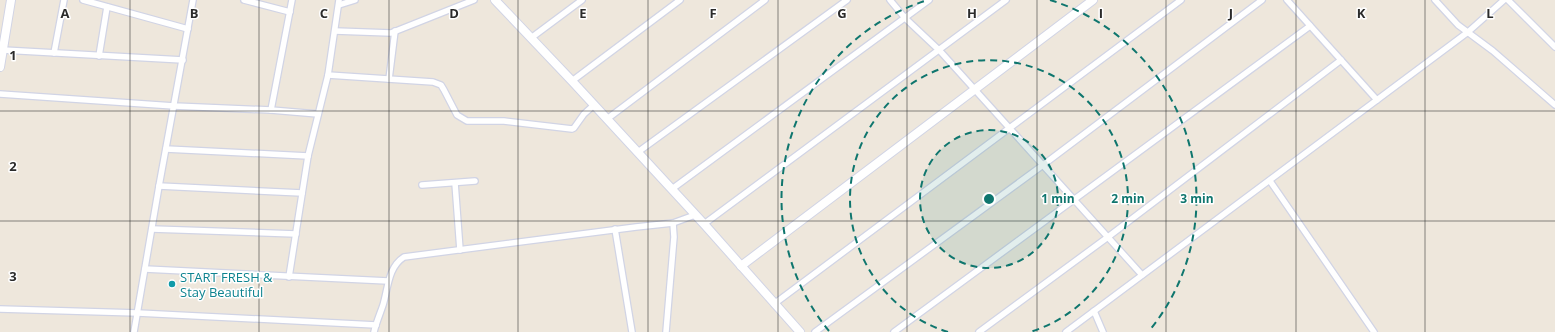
<svg xmlns="http://www.w3.org/2000/svg" width="1555" height="332" font-family="'Open Sans',sans-serif">
	<style>
		.lines { fill: none; stroke-linecap: round; stroke-linejoin: round }
		.street-casing { stroke: #d1d4e5; stroke-width: 8 }
		.secondary-casing { stroke: #d1d4e5; stroke-width: 10 }
		.street { stroke: #fff; stroke-width: 5.5 }
		.secondary { stroke: #fff; stroke-width: 8 }
		.grid { fill: none; stroke: #2b2b2b; stroke-width: 1; stroke-opacity: 0.55 }
		.ring { fill: none; stroke: #0f766e; stroke-width: 2; stroke-dasharray: 7 5 }
		.culture-dot { fill: #0f9aa8; stroke: #fff; stroke-width: 1.5 }
		.labels { text-anchor: middle; dominant-baseline: central; stroke-width: 3; stroke-linejoin: round; paint-order: stroke }
		.culture-label { font-size: 13px; fill: #0d838f; stroke: #fff; text-anchor: start }
		.grid-label { font-size: 13px; text-anchor: middle; font-weight: bold; fill: #2b2b2b; stroke: #fff; stroke-width: 3; stroke-linejoin: round; paint-order: stroke }
		.centre { fill: #0f766e; stroke: #fff; stroke-width: 2 }
		.ring-label { font-size: 12px; text-anchor: middle; font-weight: bold; fill: #0f766e; stroke: #fff; stroke-width: 3; stroke-linejoin: round; paint-order: stroke }
	</style>
	<rect width="100%" height="100%" fill="#eee7dc"/>
	<g class="lines">
		<g class="street-casing">
			<g id="street">
				<path d="M83,0L188,29"/>
				<path d="M244,0L290,12"/>
				<path d="M890,0L905,18L940,51L1142,275"/>
				<path d="M1287,0L1377,100"/>
				<path d="M1435,0L1458,25L1493,51L1555,105"/>
				<path d="M1508,0L1555,47"/>
				<path d="M339,5L355,0"/>
				<path d="M335,31L391,33L474,0"/>
				<path d="M531,38L582,0"/>
				<path d="M3,50L183,60"/>
				<path d="M54,53L64,0"/>
				<path d="M99,56L107,7"/>
				<path d="M328,75L433,82L441,85L444,90L457,115L467,121H504L572,129L574,128L584,114L594,105"/>
				<path d="M389,79L395,31"/>
				<path d="M572,81L680,0"/>
				<path d="M0,94L174,106L271,110L292,0"/>
				<path d="M271,110L318,114"/>
				<path d="M607,119L765,0"/>
				<path d="M166,149L308,156"/>
				<path d="M638,152L847,0"/>
				<path d="M1270,181L1374,332"/>
				<path d="M455,183L460,250"/>
				<path d="M422,185L475,181"/>
				<path d="M159,186L302,193"/>
				<path d="M672,189L929,0"/>
				<path d="M704,224L1006,0"/>
				<path d="M152,229L296,234"/>
				<path d="M615,229L632,332"/>
				<path d="M145,269L388,281"/>
				<path d="M289,277L308,156L328,75L339,0"/>
				<path d="M774,304L1181,0"/>
				<path d="M0,309L138,313L376,325"/>
				<path d="M1094,311L1103,332"/>
				<path d="M134,332L159,186L193,0"/>
				<path d="M374,332C376,323 380,314 383,305C388,289 388,267 404,257L636,227L673,223L695,215"/>
				<path d="M666,332L674,237L673,223"/>
				<path d="M815,332L1043,165L1262,0"/>
				<path d="M894,332L1310,26"/>
				<path d="M979,332L1108,237L1341,60"/>
				<path d="M1066,332L1468,32L1504,0"/>
			</g>
		</g>
		<g class="secondary-casing">
			<g id="secondary">
				<path d="M495,0L572,81L704,224L800,332"/>
				<path d="M0,67L11,0"/>
				<path d="M741,266L1093,0"/>
			</g>
		</g>
		<use href="#street" class="street"/>
		<use href="#secondary" class="secondary"/>
	</g>
	<path class="grid" d="M130,0V332M259,0V332M389,0V332M518,0V332M648,0V332M778,0V332M907,0V332M1037,0V332M1166,0V332M1296,0V332M1425,0V332M0,111H1555M0,221H1555"/>
	<circle cx="989" cy="199" r="69" fill="#0f766e" fill-opacity=".12"/>
	<g class="ring">
		<circle cx="989" cy="199" r="69"/>
		<path d="M948 332A139 139 0 1 1 1030 332"/>
		<path d="M829 331A208 208 0 0 1 928 0M1050 0A208 208 0 0 1 1149 331"/>
	</g>
	<circle class="culture-dot" cx="172" cy="284" r="4"/>
	<g class="labels">
		<g class="culture-label">
			<text x="180" y="277">START FRESH &amp;<tspan x="180" dy="15">Stay Beautiful</tspan></text>
		</g>
	</g>
	<g class="grid-label">
		<text x="65" y="18">A</text>
		<text x="194" y="18">B</text>
		<text x="324" y="18">C</text>
		<text x="454" y="18">D</text>
		<text x="583" y="18">E</text>
		<text x="713" y="18">F</text>
		<text x="842" y="18">G</text>
		<text x="972" y="18">H</text>
		<text x="1101" y="18">I</text>
		<text x="1231" y="18">J</text>
		<text x="1361" y="18">K</text>
		<text x="1490" y="18">L</text>
		<text x="13" y="60">1</text>
		<text x="13" y="171">2</text>
		<text x="13" y="281">3</text>
	</g>
	<circle cx="989" cy="199" r="6" class="centre"/>
	<g class="ring-label">
		<text x="1058" y="203">1 min</text>
		<text x="1128" y="203">2 min</text>
		<text x="1197" y="203">3 min</text>
	</g>
</svg>
